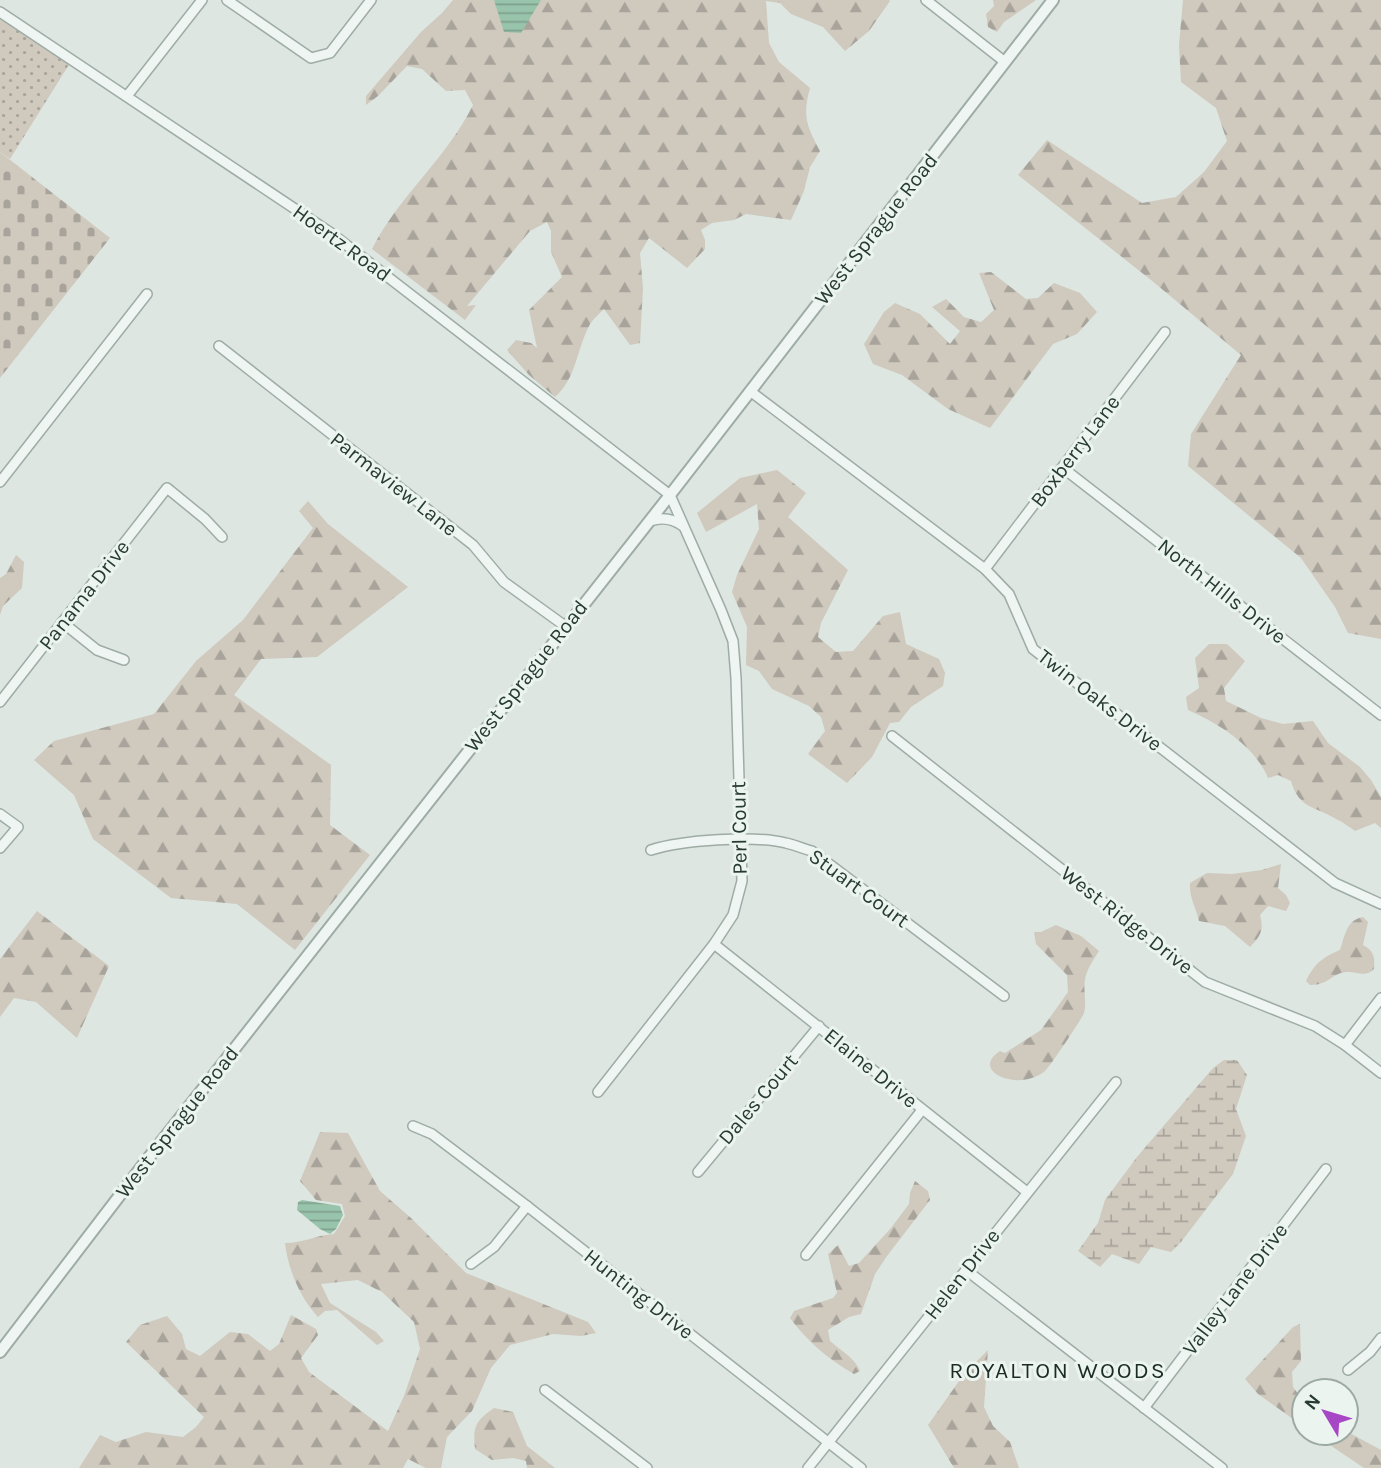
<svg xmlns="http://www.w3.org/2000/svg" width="1381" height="1468" font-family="Karla,sans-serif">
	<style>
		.grass { fill: url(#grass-dots) }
		.forest { fill: url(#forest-firs) }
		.wetland { fill: url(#wetland-marsh) }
		.cemetery { fill: url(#cemetery-stones) }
		.water { fill: url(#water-rules) }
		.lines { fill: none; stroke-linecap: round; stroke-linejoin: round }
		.minor-casing { stroke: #9faca6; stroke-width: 12 }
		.tertiary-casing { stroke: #9faca6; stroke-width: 14 }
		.minor { stroke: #eff5f2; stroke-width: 9 }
		.tertiary { stroke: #eff5f2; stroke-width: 10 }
		.labels { text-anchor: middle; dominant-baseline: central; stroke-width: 6; stroke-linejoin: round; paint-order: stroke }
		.street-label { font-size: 21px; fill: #273b32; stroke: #ecf4f0 }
		.neighbourhood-label { font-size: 23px; letter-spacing: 2px; fill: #1a2c24; stroke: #ecf4f0 }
	</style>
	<defs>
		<pattern id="grass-dots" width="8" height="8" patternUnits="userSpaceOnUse" patternTransform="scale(1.75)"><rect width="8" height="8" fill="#cfc9be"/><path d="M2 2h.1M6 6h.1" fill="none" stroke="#a8a49b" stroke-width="1.8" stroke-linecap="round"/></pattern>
		<pattern id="forest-firs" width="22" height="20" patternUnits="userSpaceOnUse" patternTransform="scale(1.75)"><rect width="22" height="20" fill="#cfc9be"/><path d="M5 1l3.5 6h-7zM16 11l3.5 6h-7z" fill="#a8a49b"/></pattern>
		<pattern id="wetland-marsh" width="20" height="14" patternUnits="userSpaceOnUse" patternTransform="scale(1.75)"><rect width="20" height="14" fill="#cfc9be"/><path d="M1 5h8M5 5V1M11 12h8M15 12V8" fill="none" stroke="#a8a49b"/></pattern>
		<pattern id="cemetery-stones" width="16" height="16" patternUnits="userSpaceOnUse" patternTransform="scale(1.75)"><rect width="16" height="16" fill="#cfc9be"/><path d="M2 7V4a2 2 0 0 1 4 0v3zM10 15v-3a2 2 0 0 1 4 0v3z" fill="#a8a49b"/></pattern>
		<pattern id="water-rules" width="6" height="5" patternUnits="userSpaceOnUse" patternTransform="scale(1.75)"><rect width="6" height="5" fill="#99c4ac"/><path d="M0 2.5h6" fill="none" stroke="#7da08d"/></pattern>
	</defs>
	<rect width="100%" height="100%" fill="#dde6e1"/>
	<path class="grass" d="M0,17L70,63L10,159L0,152Z"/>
	<g class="forest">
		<path d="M453,0H889L890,1L869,31L845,51L823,27L791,14L780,3L766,1L769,43L779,62L810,88C802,117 807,126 820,151L810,167L804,191L791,220L746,214L734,220L712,223L701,230L705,240V249L687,268L649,238L640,253L643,288L640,343L630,345L604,309C599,314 592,320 589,326C577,349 576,379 555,397L529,375L507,350L516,340L531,343L537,348L529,310L562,277L551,252V231L547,222L530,231L467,306L476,305L465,320L372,249C398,197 447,158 473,105L465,90L446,91L422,69L407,66L378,96L366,105V96L421,32L442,13Z"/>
		<path d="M993,0H1036L1004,22L997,32L988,27L986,14L994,6Z"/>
		<path d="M1183,0H1381V639L1348,633L1335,607L1301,558L1188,466L1191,434L1241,355L1151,280L1018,175L1047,140L1142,203L1176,197L1204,172L1227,141L1216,108L1181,82L1179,45Z"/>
		<path d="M991,272L1026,299L1038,298L1054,283L1080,293L1097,312L1077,334L1053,344L990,428L948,409L902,375L873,364L864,344L884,312L895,303L920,314L950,344L960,331L932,307L946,299L964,317L981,322L994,310L979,273Z"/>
		<path d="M777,470L806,493L788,517L848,570L821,623L818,637L836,652L853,651L883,616L900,612L906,644L939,659L945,673L943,686L911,707L899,722L890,723L872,757L847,783L808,754L825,731L821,717L809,706L772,689L759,671L746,665L747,627L732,592L737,575L759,529L757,504L706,532L697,513L740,478Z"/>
		<path d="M308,501L328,524L408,587L317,657L261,659L234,695L331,765L330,825L370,855L295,950L237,904L171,898L93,839L74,795L34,760L54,741L154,714L196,661L243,620L313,528L299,511Z"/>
		<path d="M16,555L24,562L22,588L3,606L0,615V578L6,574Z"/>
		<path d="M1209,644H1227L1245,661L1224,688L1226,701L1261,718L1283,724L1313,721L1328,743L1360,767L1371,780L1381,797V828L1375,823L1355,831C1349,827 1343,822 1336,819C1315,806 1299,809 1291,781L1278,775L1268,778C1255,746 1218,723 1188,710L1186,697L1199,688L1195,658Z"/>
		<path d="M1281,864L1278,888L1286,895L1290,903L1286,911L1268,906L1260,915C1264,930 1261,936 1250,947L1225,926L1199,921C1196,907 1189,898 1190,883L1207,873L1232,874L1262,870Z"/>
		<path d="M37,911L109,966L77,1038L36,1002L14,998L0,1017V959Z"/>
		<path d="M1363,917L1368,922L1363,945C1374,951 1375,957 1374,969C1365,978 1357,971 1347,972C1331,973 1330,985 1310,985L1306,981C1314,964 1323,957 1340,950C1345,936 1346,920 1363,917Z"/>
		<path d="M1056,925L1081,936L1099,951C1094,959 1086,970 1085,980C1083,991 1087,1002 1084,1013C1083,1017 1049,1068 1045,1071C1018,1093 969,1071 1000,1051L1005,1053L1041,1030L1068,992L1067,975L1036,944L1034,932H1041Z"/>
		<path d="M320,1132L348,1133L380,1191L411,1218L466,1273L588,1322L596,1333L581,1336L553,1334L510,1345L491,1368L472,1411L447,1437L441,1468H426L408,1459L403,1468H79L100,1435L116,1442L146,1432L183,1437L196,1427L204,1417L126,1342L140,1325L167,1316L182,1334L186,1349L200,1356L230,1332L248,1334L270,1351L279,1344L291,1315L316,1329L318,1335L301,1358L309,1372L388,1431L404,1396L420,1349L414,1322L382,1292L358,1280L321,1284L330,1303L376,1332L384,1341L377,1345L337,1310L325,1311L318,1317C300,1298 288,1269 285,1243C303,1243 317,1235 334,1234L345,1216L342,1204L316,1200L300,1181Z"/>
		<path d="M915,1181L928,1191L930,1200L887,1256L875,1274L861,1314L849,1317L828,1330L830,1341C841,1351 854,1357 860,1371L854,1374C829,1360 807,1341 790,1318L794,1311L833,1298L837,1293L828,1254L838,1245L849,1266L859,1263L891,1228L909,1204L910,1193Z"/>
		<path d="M1300,1324L1301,1361L1292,1372L1293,1387L1304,1402V1427L1258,1394L1245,1379L1293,1327Z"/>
		<path d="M988,1350L984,1407L993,1426L1010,1442L1019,1468H954L928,1425L964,1374Z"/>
		<path d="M494,1408L513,1412L527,1446L555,1468H527L526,1461L513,1458L492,1460L475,1449C473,1427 475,1421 494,1408Z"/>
		<path d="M1346,1431L1381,1450V1468H1364L1312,1433H1346Z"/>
	</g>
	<path class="wetland" d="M1224,1060H1237L1247,1075L1236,1109L1246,1136L1233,1174L1181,1242L1171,1252L1151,1247L1139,1264L1112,1254L1100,1267L1078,1251L1098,1223L1105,1200L1137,1157L1213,1068Z"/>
	<path class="cemetery" d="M0,152L110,238L0,378Z"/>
	<g class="water">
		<path d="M494,0H541L521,33L504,32Z"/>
		<path d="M302,1200L340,1206L343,1215L336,1229L330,1234L320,1229L297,1210L298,1202Z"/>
	</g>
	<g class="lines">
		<g class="minor-casing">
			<g id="minor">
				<path d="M227,0L311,58L330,53L371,0"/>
				<path d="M926,0L1005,62"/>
				<path d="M0,12L331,233L670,495L721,610L733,641L736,678L742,881L733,915L714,944L598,1092"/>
				<path d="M127,96L202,0"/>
				<path d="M219,346L473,545L504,582L565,626"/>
				<path d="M750,391L985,569L1009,594L1033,649L1335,883L1381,904"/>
				<path d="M1063,468L1381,715"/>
				<path d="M0,482L147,294"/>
				<path d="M650,521C662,517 672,518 683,526"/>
				<path d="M985,569L1165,332"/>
				<path d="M62,622L97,650L124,660"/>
				<path d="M0,702L167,488L205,519L222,537"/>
				<path d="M892,736L1205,982L1315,1026L1345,1045L1381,1073"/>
				<path d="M0,814L18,827L0,848"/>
				<path d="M651,850C682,840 754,835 786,843C795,845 804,849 812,851L1004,996"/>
				<path d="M714,944L1027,1192"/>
				<path d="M1345,1045L1381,998"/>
				<path d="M413,1126L432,1134L527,1206L861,1468"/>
				<path d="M698,1172L819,1026"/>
				<path d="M806,1255L922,1110"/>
				<path d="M471,1264L494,1247L527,1206"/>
				<path d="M966,1270L1222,1468"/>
				<path d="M1348,1370L1370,1352L1381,1338"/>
				<path d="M545,1390L647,1468"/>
				<path d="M1144,1408L1326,1169"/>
				<path d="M808,1468L1116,1082"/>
			</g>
		</g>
		<g class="tertiary-casing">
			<path id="tertiary" d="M0,1352L143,1165L670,495L1053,0"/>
		</g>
		<use href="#minor" class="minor"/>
		<use href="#tertiary" class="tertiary"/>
	</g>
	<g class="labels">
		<g class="street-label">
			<text transform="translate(876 229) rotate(-52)">West Sprague Road</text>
			<text transform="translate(342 243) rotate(36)">Hoertz Road</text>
			<text transform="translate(1075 451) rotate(-53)">Boxberry Lane</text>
			<text transform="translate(394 484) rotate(38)">Parmaview Lane</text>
			<text transform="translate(1222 591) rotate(38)">North Hills Drive</text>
			<text transform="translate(84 595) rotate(-52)">Panama Drive</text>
			<text transform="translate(526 676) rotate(-52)">West Sprague Road</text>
			<text transform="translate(1100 700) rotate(38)">Twin Oaks Drive</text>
			<text transform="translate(739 828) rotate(-91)">Perl Court</text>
			<text transform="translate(859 888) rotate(36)">Stuart Court</text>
			<text transform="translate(1127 920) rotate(38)">West Ridge Drive</text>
			<text transform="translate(871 1068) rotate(39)">Elaine Drive</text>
			<text transform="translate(758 1099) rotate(-50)">Dales Court</text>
			<text transform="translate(177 1122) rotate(-52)">West Sprague Road</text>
			<text transform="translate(962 1274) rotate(-52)">Helen Drive</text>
			<text transform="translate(1235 1289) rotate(-53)">Valley Lane Drive</text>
			<text transform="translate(639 1294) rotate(38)">Hunting Drive</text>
		</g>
		<g class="neighbourhood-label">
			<text x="1058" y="1370">ROYALTON WOODS</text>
		</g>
	</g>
	<g transform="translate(1325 1412) rotate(308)"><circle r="33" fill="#ecf4f0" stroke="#9daaa4" stroke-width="2"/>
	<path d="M0-5L12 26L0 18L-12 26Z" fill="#a747c5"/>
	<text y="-10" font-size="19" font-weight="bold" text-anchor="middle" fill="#273b32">N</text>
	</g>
</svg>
